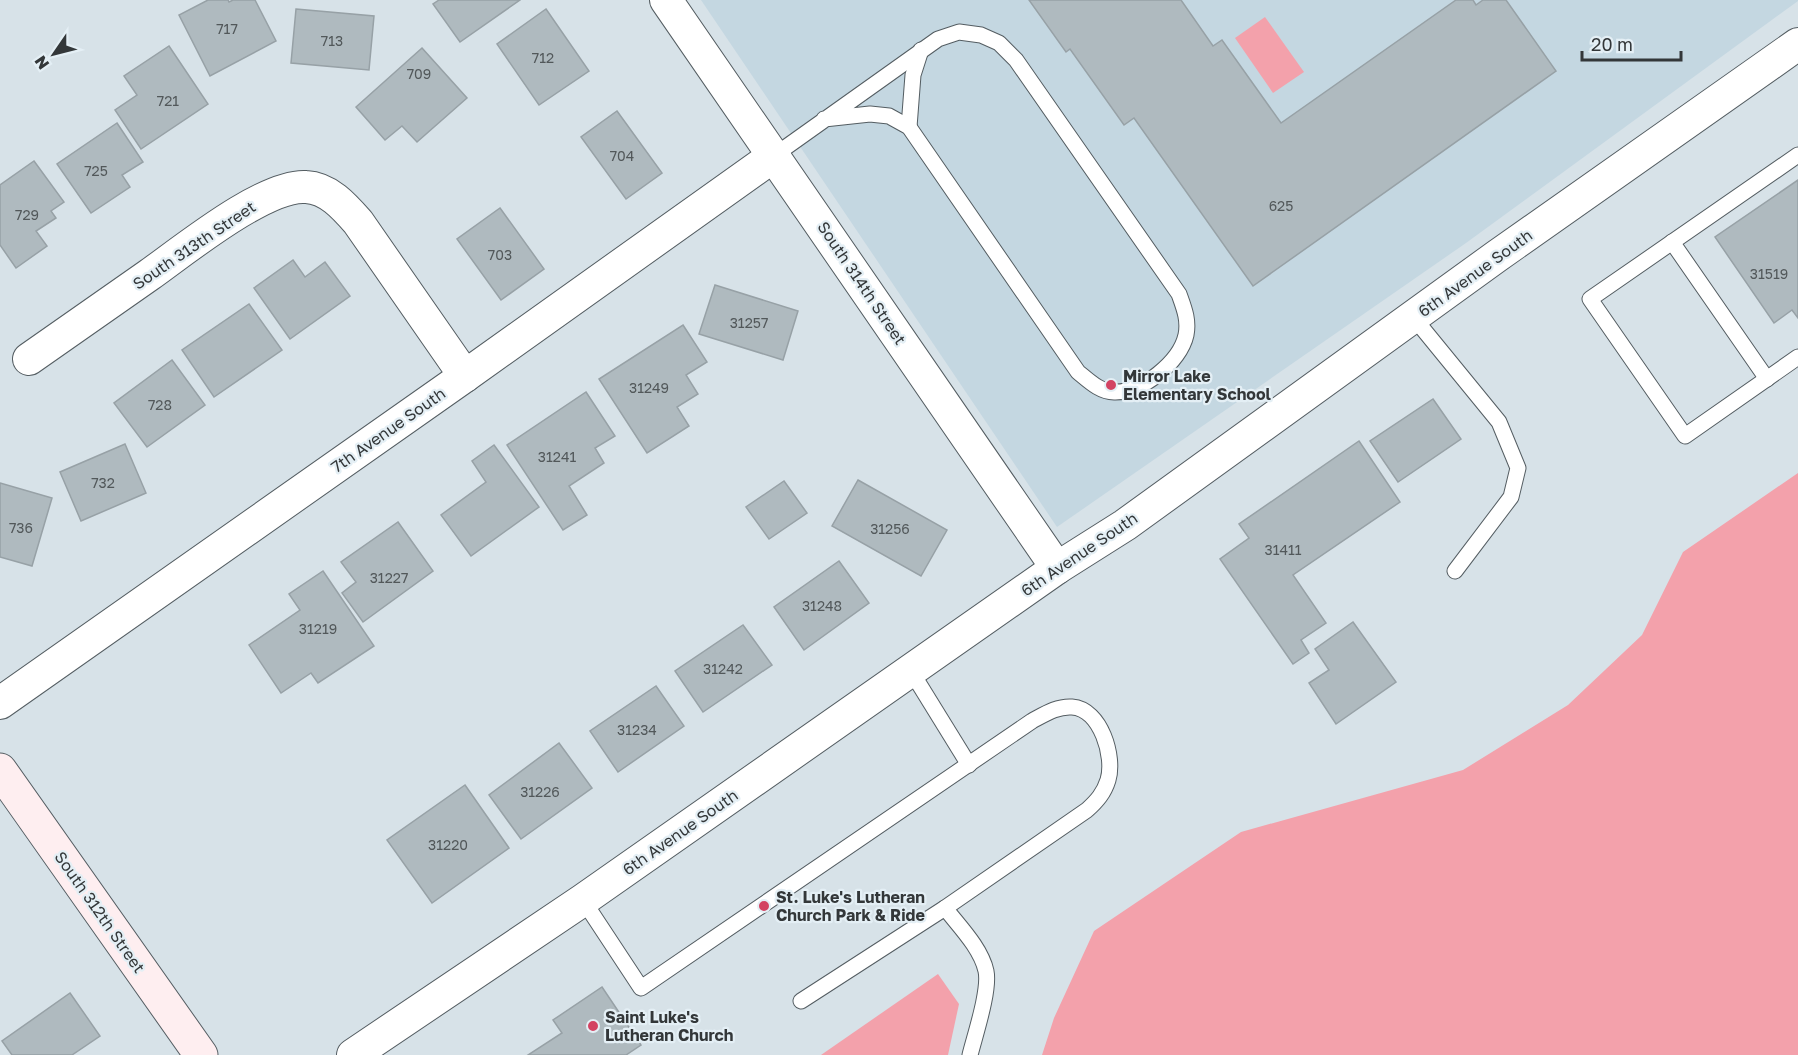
<svg xmlns="http://www.w3.org/2000/svg" width="1798" height="1055" font-family="'Golos Text',sans-serif">
	<style>
		.built { fill: #c4d7e1 }
		.green { fill: #f3a1ab }
		.building { fill: #afbabf; stroke: #97a1a6; stroke-width: 1.5 }
		.lines { fill: none; stroke-linecap: round; stroke-linejoin: round }
		.lane-casing { stroke: #545d62; stroke-width: 17 }
		.street-casing { stroke: #545d62; stroke-width: 34 }
		.secondary-casing { stroke: #545d62; stroke-width: 35 }
		.lane { stroke: #fff; stroke-width: 15 }
		.street { stroke: #fff; stroke-width: 32 }
		.secondary { stroke: #feeef0; stroke-width: 33 }
		.poi-dot { fill: #d34362; stroke: #e4eff5; stroke-width: 2 }
		.labels { text-anchor: middle; dominant-baseline: central; stroke-width: 4.5; stroke-linejoin: round; paint-order: stroke }
		.number-label { font-size: 14px; fill: #52585a }
		.street-label { font-size: 16px; fill: #333739; stroke: #e4eff5 }
		.poi-label { font-size: 16px; font-weight: bold; fill: #333739; stroke: #e4eff5; text-anchor: start }
	</style>
	<rect width="100%" height="100%" fill="#d7e2e8"/>
	<path class="built" d="M701,0H1798V1L1466,243L1057,527Z"/>
	<g class="green">
		<path d="M1265,17L1304,72L1273,93L1235,38Z"/>
		<path d="M1798,473V1055H1042L1054,1018L1094,931L1241,832L1463,770L1568,705L1642,635L1683,552Z"/>
		<path d="M938,974L959,1004L948,1055H821Z"/>
	</g>
	<g class="building">
		<path d="M208,0H228L229,2L233,0H255L276,41L210,76L179,15Z"/>
		<path d="M439,0H520L460,42L433,4Z"/>
		<path d="M1029,0H1181L1213,46L1222,40L1281,123L1456,0H1473L1476,5L1483,0H1506L1556,71L1253,286L1134,118L1124,125L1070,49L1066,52Z"/>
		<path d="M296,9L374,16L369,70L291,63Z"/>
		<path d="M546,9L589,71L539,105L497,44Z"/>
		<path d="M169,46L208,104L141,149L115,110L137,95L124,76Z"/>
		<path d="M422,48L467,98L417,142L402,126L385,140L356,107Z"/>
		<path d="M617,111L662,173L626,199L581,137Z"/>
		<path d="M117,123L143,162L122,175L130,187L91,213L57,164Z"/>
		<path d="M34,161L64,202L51,211L56,218L36,231L47,246L16,268L0,245V185Z"/>
		<path d="M1798,180V318L1792,310L1774,323L1715,237Z"/>
		<path d="M500,208L544,269L501,300L457,239Z"/>
		<path d="M293,260L305,277L325,262L350,296L290,339L254,288Z"/>
		<path d="M715,285L798,311L783,360L699,334Z"/>
		<path d="M249,304L282,350L214,397L182,350Z"/>
		<path d="M683,325L707,362L686,375L698,394L677,407L689,426L647,453L599,379Z"/>
		<path d="M172,360L205,405L147,447L114,403Z"/>
		<path d="M586,392L615,436L595,448L604,463L569,486L587,515L563,530L507,445Z"/>
		<path d="M1433,399L1461,439L1398,482L1370,441Z"/>
		<path d="M1359,441L1400,502L1293,575L1326,623L1301,640L1309,653L1293,664L1220,559L1249,538L1239,524Z"/>
		<path d="M125,444L146,493L81,521L60,472Z"/>
		<path d="M494,445L539,507L471,556L441,515L486,482L472,461Z"/>
		<path d="M858,480L947,530L921,576L832,526Z"/>
		<path d="M784,481L807,513L769,539L746,507Z"/>
		<path d="M0,483L52,498L32,566L0,557Z"/>
		<path d="M398,522L433,571L363,622L342,593L356,582L341,562Z"/>
		<path d="M839,561L869,603L804,650L774,607Z"/>
		<path d="M323,571L374,646L318,683L311,673L281,693L249,645L300,610L289,594Z"/>
		<path d="M1353,622L1396,682L1336,724L1309,683L1329,670L1315,649Z"/>
		<path d="M743,625L772,665L703,712L675,671Z"/>
		<path d="M656,686L684,726L618,772L590,731Z"/>
		<path d="M559,743L592,788L521,839L489,795Z"/>
		<path d="M465,785L509,848L432,903L387,840Z"/>
		<path d="M602,987L641,1045L626,1055H528L562,1033L553,1020Z"/>
		<path d="M70,993L100,1036L72,1055H12L2,1041Z"/>
	</g>
	<g class="lines">
		<g class="lane-casing">
			<g id="lane">
				<path d="M909,127L913,75L921,50"/>
				<path d="M775,155L938,39L959,32L981,35L999,43L1016,60L1179,294C1184,308 1189,320 1186,335C1180,362 1142,393 1114,392C1100,392 1089,381 1078,372L909,127L889,116L870,114L824,119"/>
				<path d="M1798,155L1590,299L1685,436L1798,357"/>
				<path d="M1672,242L1767,379"/>
				<path d="M1414,318L1499,422L1518,468L1511,497L1455,571"/>
				<path d="M911,671L969,765"/>
				<path d="M583,900L641,988L1032,721C1045,714 1057,706 1072,707C1101,709 1115,757 1108,780C1104,793 1097,801 1087,810L945,908L801,1001"/>
				<path d="M945,908C959,926 981,948 986,971C990,990 975,1035 970,1055"/>
			</g>
		</g>
		<g class="street-casing">
			<g id="street">
				<path d="M666,0L1057,568"/>
				<path d="M29,359C69,331 109,303 149,275C183,251 265,184 306,187C328,188 344,206 358,222L465,376"/>
				<path d="M0,703L465,376L775,155"/>
				<path d="M353,1055L583,900L1057,568L1125,525L1497,256L1798,44"/>
			</g>
		</g>
		<g class="secondary-casing">
			<path id="secondary" d="M0,770L201,1055"/>
		</g>
		<use href="#lane" class="lane"/>
		<use href="#street" class="street"/>
		<use href="#secondary" class="secondary"/>
	</g>
	<g class="poi-dot">
		<circle cx="1111" cy="385" r="6"/>
		<circle cx="764" cy="906" r="6"/>
		<circle cx="593" cy="1026" r="6"/>
	</g>
	<g class="labels">
		<g class="number-label">
			<text x="227" y="28">717</text>
			<text x="332" y="40">713</text>
			<text x="543" y="57">712</text>
			<text x="419" y="73">709</text>
			<text x="168" y="100">721</text>
			<text x="622" y="155">704</text>
			<text x="96" y="170">725</text>
			<text x="1281" y="205">625</text>
			<text x="27" y="214">729</text>
			<text x="500" y="254">703</text>
			<text x="1769" y="273">31519</text>
			<text x="749" y="322">31257</text>
			<text x="649" y="387">31249</text>
			<text x="160" y="404">728</text>
			<text x="557" y="456">31241</text>
			<text x="103" y="482">732</text>
			<text x="21" y="527">736</text>
			<text x="890" y="528">31256</text>
			<text x="1283" y="549">31411</text>
			<text x="389" y="577">31227</text>
			<text x="822" y="605">31248</text>
			<text x="318" y="628">31219</text>
			<text x="723" y="668">31242</text>
			<text x="637" y="729">31234</text>
			<text x="540" y="791">31226</text>
			<text x="448" y="844">31220</text>
		</g>
		<g class="street-label">
			<text transform="translate(194 245) rotate(-34)">South 313th Street</text>
			<text transform="translate(1475 273) rotate(-36)">6th Avenue South</text>
			<text transform="translate(862 283) rotate(56)">South 314th Street</text>
			<text transform="translate(388 430) rotate(-35)">7th Avenue South</text>
			<text transform="translate(1079 554) rotate(-34)">6th Avenue South</text>
			<text transform="translate(680 832) rotate(-35)">6th Avenue South</text>
			<text transform="translate(100 912) rotate(55)">South 312th Street</text>
		</g>
		<g class="poi-label">
			<text x="1123" y="376">Mirror Lake<tspan x="1123" dy="18">Elementary School</tspan></text>
			<text x="776" y="897">St. Luke's Lutheran<tspan x="776" dy="18">Church Park &amp; Ride</tspan></text>
			<text x="605" y="1017">Saint Luke's<tspan x="605" dy="18">Lutheran Church</tspan></text>
		</g>
	</g>
	<g transform="translate(54 54) rotate(235)" stroke="#e4eff5" stroke-width="4.5" paint-order="stroke">
	<path d="M0-4.5L10 22L0 15L-10 22Z" fill="#333739"/>
	<text y="-9" font-size="16" font-weight="bold" text-anchor="middle" fill="#333739">N</text>
	</g>
	<path d="M1582 51v9h99v-9" fill="none" stroke="#333739" stroke-width="3"/>
	<text x="1591" y="51" font-size="18" fill="#333739" stroke="#e4eff5" stroke-width="4.5" paint-order="stroke">20 m</text>
</svg>
